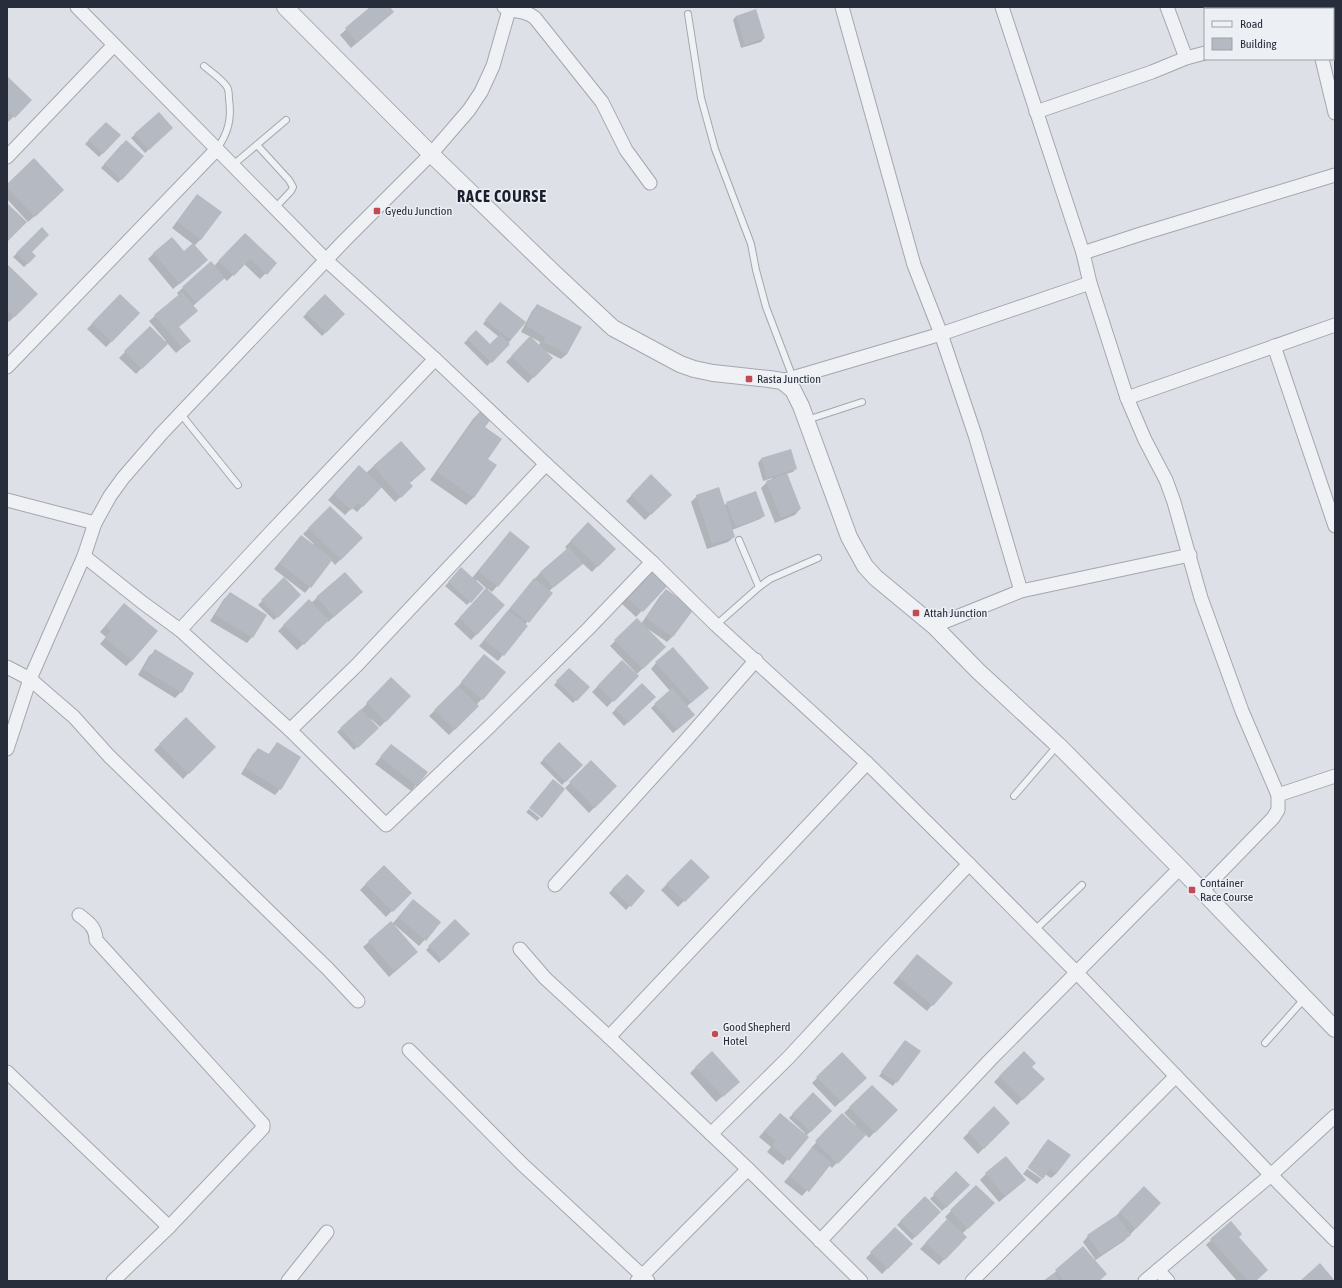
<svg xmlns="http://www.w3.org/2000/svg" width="1342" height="1288" font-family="'Asap Condensed',sans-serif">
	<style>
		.shadow { fill: #0003; fill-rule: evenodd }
		.building { fill: #b5b9c2 }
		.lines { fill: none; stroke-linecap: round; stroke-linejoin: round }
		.service-casing { stroke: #a3a7af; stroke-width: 8 }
		.minor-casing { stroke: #a3a7af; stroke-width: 15 }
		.tertiary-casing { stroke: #a3a7af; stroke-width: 18 }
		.service { stroke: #eff1f4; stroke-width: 6 }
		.minor { stroke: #eff1f4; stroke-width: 13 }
		.tertiary { stroke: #eff1f4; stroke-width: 16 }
		.poi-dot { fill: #c34a53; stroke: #eceff4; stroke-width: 1.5 }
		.labels { text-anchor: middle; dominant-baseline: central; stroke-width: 3; stroke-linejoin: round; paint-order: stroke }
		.poi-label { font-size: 12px; fill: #282d3b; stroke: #eceff4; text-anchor: start }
		.district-label { font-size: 16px; font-weight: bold; letter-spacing: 1px; fill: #1a1f2c; stroke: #eceff4 }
	</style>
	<rect width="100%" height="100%" fill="#dde0e6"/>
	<g class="shadow">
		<path d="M371,7H389L387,17L351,48L340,35Z"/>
		<path d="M736,16L764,38L761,42L741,48L733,20Z"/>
		<path d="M7,77L31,100L8,122L7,121Z"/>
		<path d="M159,113L172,128L145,153L131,138Z"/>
		<path d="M106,123L119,135L99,157L85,144Z"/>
		<path d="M122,144L142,156L118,183L101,168Z"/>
		<path d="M7,185L57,196L28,222L7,199Z"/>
		<path d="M197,196L201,239L194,246L201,266L173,289L148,259L154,253L184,252L193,244L172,228L192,201Z"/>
		<path d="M42,229L31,252L35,256L24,267L13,257Z"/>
		<path d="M245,234L276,263L260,279L244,264L227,281L224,278L193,306L178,327L184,346L176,353L167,343L136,374L119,358L150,327L165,342L166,341L149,321L179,296L177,293L211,263L214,266Z"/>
		<path d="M7,265L36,294L9,322L7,320Z"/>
		<path d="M120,295L139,314L106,347L87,329Z"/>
		<path d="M325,295L344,314L322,336L303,317Z"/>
		<path d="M537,305L581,327L567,354L561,359L545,351L551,358L528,383L506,362L531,337L521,332L532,311ZM531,337L540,342L539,346Z"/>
		<path d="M496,307L511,340L508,343L509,344L487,366L464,343L476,331L490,345L499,337L483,324Z"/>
		<path d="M481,411L486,459L474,497L466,505L430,480L473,419Z"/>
		<path d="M401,442L409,484L406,492L395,502L381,487L357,512L352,508L345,515L328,500L354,472L366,473Z"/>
		<path d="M761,459L796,468L793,472L786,474L800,509L795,515L775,523L761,488L767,482L772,480V478L763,481L758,463Z"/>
		<path d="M651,476L670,495L645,520L626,501Z"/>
		<path d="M697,496L724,506L727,503L764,516L760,519L732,530L734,537L728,542L707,549L691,502Z"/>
		<path d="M330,507L362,538L335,565L331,560L305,593L274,569L301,536L313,545L314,544L303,534Z"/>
		<path d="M588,524L614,549L592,572L582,563L549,591L525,625L526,626L498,661L479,646L529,585L540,573L568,550L565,547Z"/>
		<path d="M505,538L529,547L497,586L492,592L488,589L487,591L477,634L471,640L454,624L487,589L477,580L476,581L483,588L467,605L445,586L462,569L472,578Z"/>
		<path d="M345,573L356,597L328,622L327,621L297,650L278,631L309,601L311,603Z"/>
		<path d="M648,573L669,582L636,617L621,603Z"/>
		<path d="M284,579L300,595L274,620L258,605Z"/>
		<path d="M666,590L672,637L667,642L648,629V630L664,647L637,674L610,646L637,619L641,624L660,596Z"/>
		<path d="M230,593L252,637L247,643L210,621L224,599Z"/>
		<path d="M119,610L132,660L126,666L100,644L106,637L100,632Z"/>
		<path d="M155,651L193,673L181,692L175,698L138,675L149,656Z"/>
		<path d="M478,661L482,699L476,705L478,706L449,735L429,716L457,688Z"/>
		<path d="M622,662L637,676L607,707L592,692Z"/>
		<path d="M656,663L702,693L686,707L690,718L673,733L651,708L670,691L651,669Z"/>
		<path d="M569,669L589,687L573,703L554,685Z"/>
		<path d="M391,679L410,696L380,727L371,719L370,720L378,728L354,750L337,732L361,710Z"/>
		<path d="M642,685L654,697L624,726L612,713Z"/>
		<path d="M186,719L214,747L183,779L154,750Z"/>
		<path d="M277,744L280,789L275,795L241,774L253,754L258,749L268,755Z"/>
		<path d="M559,744L581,765L562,785L540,763Z"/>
		<path d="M391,745L416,785L411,791L375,764Z"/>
		<path d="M591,762L616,786L589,813L565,788Z"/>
		<path d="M529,809L540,818L537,821L526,812Z"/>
		<path d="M691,860L708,877L678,907L661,890Z"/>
		<path d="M384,866L410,893L386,917L360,890Z"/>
		<path d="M627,875L644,891L626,910L609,893Z"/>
		<path d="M408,906L440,923L419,946L395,925L394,926L411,957L389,977L363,947L391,923L392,924Z"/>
		<path d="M455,921L468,934L439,963L426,950Z"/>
		<path d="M912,961L951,983L927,1011L893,983Z"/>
		<path d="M905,1041L919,1051L893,1086L879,1076Z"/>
		<path d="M1024,1052L1031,1067L1043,1079L1017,1105L994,1082Z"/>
		<path d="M842,1054L865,1078L835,1107L812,1083Z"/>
		<path d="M696,1067L733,1087L716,1102L690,1073Z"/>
		<path d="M872,1086L896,1110L869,1138L865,1134L832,1168L829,1165L802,1196L784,1182L812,1149L811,1148L842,1115L854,1126L856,1125L844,1113Z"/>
		<path d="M813,1094L831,1111L806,1136L783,1165L767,1152L771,1147L759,1137L774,1120L804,1135L805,1133L789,1118Z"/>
		<path d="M994,1108L1009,1123L978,1154L963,1138Z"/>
		<path d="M1048,1140L1057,1173L1051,1178L1045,1174L1043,1177L1028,1167L1043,1146Z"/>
		<path d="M1027,1169L1042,1179L1037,1184L1023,1174Z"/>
		<path d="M956,1173L968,1185L942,1211L930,1199Z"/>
		<path d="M986,1174L1025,1180L999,1202L980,1180Z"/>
		<path d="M976,1186L993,1203L962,1234L965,1237L939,1265L920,1249L948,1220L945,1217Z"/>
		<path d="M1144,1188L1160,1203L1124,1241L1094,1261L1098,1281H1045L1083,1248L1093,1260L1095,1259L1083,1242L1088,1236L1114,1218Z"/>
		<path d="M925,1197L940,1212L912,1240L897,1225Z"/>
		<path d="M895,1229L911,1244L882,1274L866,1258Z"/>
		<path d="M1238,1237L1255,1281H1237L1206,1245L1211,1240Z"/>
	</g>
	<g class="building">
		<path d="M370,7H390L394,12L357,43L345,28Z"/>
		<path d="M756,9L765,38L745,45L736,16Z"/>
		<path d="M7,76L32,100L15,118L7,110Z"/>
		<path d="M159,112L173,128L149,150L134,134Z"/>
		<path d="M106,122L121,135L103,154L88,140Z"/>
		<path d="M126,140L144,156L122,180L104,164Z"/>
		<path d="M34,158L64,190L35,217L7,188V184Z"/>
		<path d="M197,194L222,212L201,240L177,222Z"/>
		<path d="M7,203L27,222L7,242Z"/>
		<path d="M42,227L49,235L32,252L36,256L28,264L16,253Z"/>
		<path d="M245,233L277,263L267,275L250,259L234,276L218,261Z"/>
		<path d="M172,237L184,251L193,243L208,260L180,284L153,253Z"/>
		<path d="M211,261L225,278L196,303L182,287Z"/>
		<path d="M7,264L38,294L15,317L7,309Z"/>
		<path d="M182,292L198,311L179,327L191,341L182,348L154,315Z"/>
		<path d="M120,294L140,313L112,342L92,323Z"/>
		<path d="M325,294L345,314L326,333L306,313Z"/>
		<path d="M500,302L526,322L511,340L485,320Z"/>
		<path d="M537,304L582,327L567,354L543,342L545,337L526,326Z"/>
		<path d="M150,326L168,344L142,369L124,351Z"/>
		<path d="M476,330L490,344L500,334L510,344L492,363L467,339Z"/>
		<path d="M530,336L553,358L534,378L511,356Z"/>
		<path d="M481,410L492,418L485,427L502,439L488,459L497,465L474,498L437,472Z"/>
		<path d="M401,441L426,469L410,483L413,486L401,498L373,466Z"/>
		<path d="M791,449L797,469L767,478L761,458Z"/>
		<path d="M359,465L382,487L363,507L358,503L351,510L333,494Z"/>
		<path d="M787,473L801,509L781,518L766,481Z"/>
		<path d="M651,474L672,495L651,515L631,495Z"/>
		<path d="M719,487L735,537L712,544L696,495Z"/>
		<path d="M756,491L765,516L736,527L726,502Z"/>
		<path d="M330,506L363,538L341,560L308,528Z"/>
		<path d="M588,522L616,549L598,567L570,541Z"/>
		<path d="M510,531L530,547L498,587L478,571Z"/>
		<path d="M301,535L333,559L311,588L279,563Z"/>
		<path d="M569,547L583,564L553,588L540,572Z"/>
		<path d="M654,566L671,582L643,612L626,597Z"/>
		<path d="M461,567L484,588L471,603L448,582Z"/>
		<path d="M345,572L363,592L334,617L316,597Z"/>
		<path d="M284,577L301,595L278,618L261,600Z"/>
		<path d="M534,578L553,593L529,623L510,608Z"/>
		<path d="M486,588L505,605L477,635L459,618Z"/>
		<path d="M666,589L694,609L673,637L646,618Z"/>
		<path d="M230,592L267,615L253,638L215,615Z"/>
		<path d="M309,599L329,620L304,645L283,625Z"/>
		<path d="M124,603L158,631L132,661L105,638L111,631L105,626Z"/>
		<path d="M508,610L528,626L504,656L484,640Z"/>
		<path d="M637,618L666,647L643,669L614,640Z"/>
		<path d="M673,647L709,688L691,703L655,662Z"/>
		<path d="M155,649L194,673L182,693L143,669Z"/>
		<path d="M484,654L506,672L483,700L461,682Z"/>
		<path d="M622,660L639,676L614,702L597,686Z"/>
		<path d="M569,668L590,687L577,701L556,681Z"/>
		<path d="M391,677L411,696L386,722L366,703Z"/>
		<path d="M642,683L656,697L628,723L615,709Z"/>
		<path d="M458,686L479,706L455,730L434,710Z"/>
		<path d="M672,688L695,715L677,730L654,704Z"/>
		<path d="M361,709L379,728L358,748L340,728Z"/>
		<path d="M186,717L216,747L189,774L159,744Z"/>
		<path d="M277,742L301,757L281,790L245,768L258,748L269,754Z"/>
		<path d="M559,742L583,765L566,782L543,759Z"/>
		<path d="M391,744L428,772L417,786L380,757Z"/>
		<path d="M591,760L617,786L595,808L569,782Z"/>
		<path d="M553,779L565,789L542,818L529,808Z"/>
		<path d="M691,859L710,877L685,902L666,884Z"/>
		<path d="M384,865L412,893L393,912L365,884Z"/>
		<path d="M627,874L645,891L631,907L612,889Z"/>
		<path d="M413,899L441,922L426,941L398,917Z"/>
		<path d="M455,919L470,934L443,960L428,946Z"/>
		<path d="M391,921L418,952L395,972L368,941Z"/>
		<path d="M917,954L953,983L933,1006L898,977Z"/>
		<path d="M905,1040L921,1051L897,1083L881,1072Z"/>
		<path d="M712,1051L740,1082L723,1097L695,1067Z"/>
		<path d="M1024,1051L1036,1063L1032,1067L1045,1079L1023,1100L999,1076Z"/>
		<path d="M842,1052L867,1078L841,1102L816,1077Z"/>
		<path d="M872,1085L898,1110L875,1133L849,1107Z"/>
		<path d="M813,1092L832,1111L811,1132L792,1114Z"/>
		<path d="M994,1106L1010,1123L984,1149L968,1132Z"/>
		<path d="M780,1113L809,1137L789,1161L772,1146L776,1141L764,1131Z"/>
		<path d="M842,1113L866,1135L838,1164L815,1141Z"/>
		<path d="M1048,1139L1071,1155L1057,1173L1050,1169L1043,1179L1028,1168Z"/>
		<path d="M812,1147L832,1163L809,1192L789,1176Z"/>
		<path d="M1006,1156L1026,1180L1005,1197L985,1173Z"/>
		<path d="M956,1171L970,1185L946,1208L933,1194Z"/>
		<path d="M976,1185L995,1203L968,1229L950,1210Z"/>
		<path d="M1144,1186L1161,1203L1136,1229L1119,1212Z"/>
		<path d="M925,1196L941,1212L916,1237L900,1221Z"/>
		<path d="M1117,1215L1131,1235L1101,1255L1087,1235Z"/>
		<path d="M947,1219L967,1237L945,1260L925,1243Z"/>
		<path d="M1231,1221L1242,1234L1239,1237L1268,1270L1256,1281H1248L1210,1239Z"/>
		<path d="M895,1227L913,1244L888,1269L870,1252Z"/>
		<path d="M1083,1246L1107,1274L1099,1281H1064L1055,1270Z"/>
		<path d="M1320,1263L1335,1281H1300Z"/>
		<path d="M1054,1273L1060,1281H1043Z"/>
	</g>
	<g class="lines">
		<g class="service-casing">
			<g id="service">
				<path d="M688,14L701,98L715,149L751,244L756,270L766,307L793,378"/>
				<path d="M204,66C211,72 222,79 227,87C229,90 229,95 229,99C232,119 228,133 217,149"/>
				<path d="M257,145L289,180L293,187L291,191L275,208"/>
				<path d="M233,165L286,120"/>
				<path d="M180,413L238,485"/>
				<path d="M807,420L862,402"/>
				<path d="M739,540L759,587"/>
				<path d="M716,625L759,587L770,579L818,558"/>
				<path d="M1014,796L1057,746"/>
				<path d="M1035,930L1082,885"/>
				<path d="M1265,1043L1305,998"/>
			</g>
		</g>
		<g class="minor-casing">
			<g id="minor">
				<path d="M77,7L326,260L435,359L546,464L652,562L716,625L867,763L969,864L1077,973L1271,1175L1335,1240"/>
				<path d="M842,7L914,265L941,334L975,435L1021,591L934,626"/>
				<path d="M1002,7L1083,253L1090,283L1127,398L1145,440L1166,480L1174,502L1201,598L1242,711L1278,795V810L1273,818L1202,891"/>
				<path d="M1167,7L1186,58"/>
				<path d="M1309,7L1310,9"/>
				<path d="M509,10C519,11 528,12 535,18L602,102L626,150L650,183"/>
				<path d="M1333,18L1335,17"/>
				<path d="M1322,59L1335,113"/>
				<path d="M1036,112L1152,72L1186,58L1205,53"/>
				<path d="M7,157L114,45"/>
				<path d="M1083,253L1141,234L1335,175"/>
				<path d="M1274,346L1335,526"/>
				<path d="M7,367L217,149"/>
				<path d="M782,381L941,334L1090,283"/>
				<path d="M1127,398L1335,325"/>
				<path d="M7,500L95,523"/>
				<path d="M84,556L143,603L180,630L290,730L386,825L488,728L589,628L652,562"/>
				<path d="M1021,591L1190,555"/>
				<path d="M180,630L271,532L435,359"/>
				<path d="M7,667L30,679L74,717L109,756L328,969L358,1001"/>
				<path d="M290,730L357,665L546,464"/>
				<path d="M7,749L30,679L84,556L95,523L110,496L123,478L162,433L344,241L431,154L469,110L481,92L493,66L509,10L504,7"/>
				<path d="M1278,795L1335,776"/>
				<path d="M555,885L687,739L756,660"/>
				<path d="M79,915C88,922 96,927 96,940L263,1124V1128L169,1227L113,1281"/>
				<path d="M520,949L545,978L609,1037L748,1169L861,1281"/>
				<path d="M609,1037L867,763"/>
				<path d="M409,1050L522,1164L648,1281"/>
				<path d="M7,1072L169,1227"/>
				<path d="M711,1134L789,1057L887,951L969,864"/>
				<path d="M820,1241L990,1060L1180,868"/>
				<path d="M1158,1270L1168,1281"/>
				<path d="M288,1281L327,1232"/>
				<path d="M637,1281L748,1169"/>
				<path d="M972,1281L1176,1076"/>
				<path d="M1145,1281L1271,1175L1335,1116"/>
			</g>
		</g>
		<g class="tertiary-casing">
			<path id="tertiary" d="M285,7L431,154L554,273L613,328L680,364L694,369L713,373L769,379L782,381L793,390L801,406L849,537L865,566L876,578L934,626L978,671L1058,745L1180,868L1335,1029"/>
		</g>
		<use href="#service" class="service"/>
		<use href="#minor" class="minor"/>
		<use href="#tertiary" class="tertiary"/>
	</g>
	<g class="poi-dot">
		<rect x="373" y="207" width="8" height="8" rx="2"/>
		<rect x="745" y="375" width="8" height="8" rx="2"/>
		<rect x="912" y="609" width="8" height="8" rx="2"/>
		<rect x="1188" y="886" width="8" height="8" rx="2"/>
		<circle cx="715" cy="1034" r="4"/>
	</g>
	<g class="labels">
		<g class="poi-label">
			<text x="385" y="211">Gyedu Junction</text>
			<text x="757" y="379">Rasta Junction</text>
			<text x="924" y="613">Attah Junction</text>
			<text x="1200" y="883">Container<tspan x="1200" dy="14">Race Course</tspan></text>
			<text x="723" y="1027">Good Shepherd<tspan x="723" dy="14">Hotel</tspan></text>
		</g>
		<g class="district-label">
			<text x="502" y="196">RACE COURSE</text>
		</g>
	</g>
	<rect width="1342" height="1288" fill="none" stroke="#282d3b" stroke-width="16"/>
	<rect x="1204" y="8" width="130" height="52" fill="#eceff4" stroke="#9ea1aa"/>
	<rect x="1212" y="21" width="20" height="6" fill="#eff1f4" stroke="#9ea1aa"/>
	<text x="1240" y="28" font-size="12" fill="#282d3b">Road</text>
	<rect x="1212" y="38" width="20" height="12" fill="#b5b9c2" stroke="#9ea1aa"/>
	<text x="1240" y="48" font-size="12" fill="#282d3b">Building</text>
</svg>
